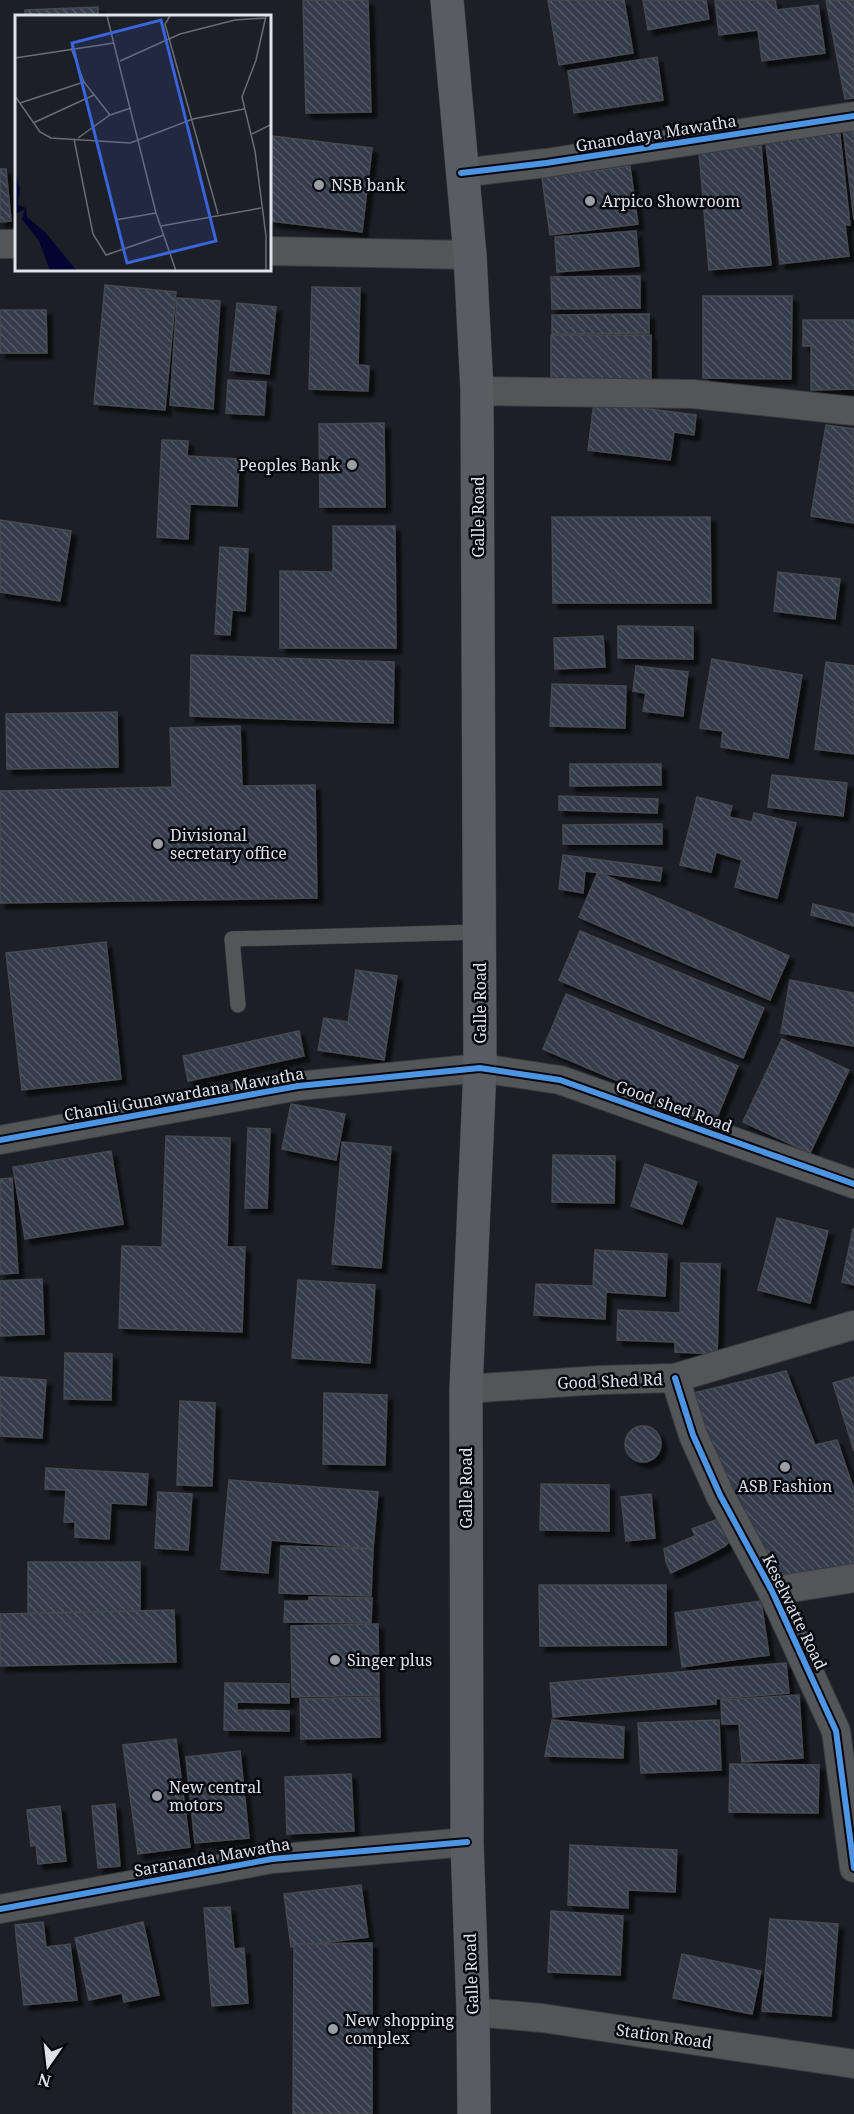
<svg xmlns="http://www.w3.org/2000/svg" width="854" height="2114" font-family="'Noto Serif',serif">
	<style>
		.building { fill: url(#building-back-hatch); stroke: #46494f; stroke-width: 1.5; filter: url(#shadow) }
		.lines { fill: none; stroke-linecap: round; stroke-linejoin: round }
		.lane-casing { stroke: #383b40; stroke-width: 16 }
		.street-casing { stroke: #383b40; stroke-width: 30 }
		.highway-casing { stroke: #383b40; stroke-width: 34 }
		.lane { stroke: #545558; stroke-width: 15 }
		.street { stroke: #545558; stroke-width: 28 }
		.highway { stroke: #5b5c62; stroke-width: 33 }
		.cycleway-casing { stroke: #06080d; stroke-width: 10 }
		.cycleway { stroke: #4d94e3; stroke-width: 6 }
		.poi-dot { fill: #9a9ea5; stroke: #06080d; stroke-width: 2 }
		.labels { text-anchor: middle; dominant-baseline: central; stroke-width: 5; stroke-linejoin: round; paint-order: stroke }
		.street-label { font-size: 16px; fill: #dee2e9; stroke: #06080d }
		.poi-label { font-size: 16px; fill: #dee2e9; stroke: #06080d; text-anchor: start }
		.inset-road { fill: none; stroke: #6a6d74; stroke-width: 1.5 }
		.view { fill: #3a64db; fill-opacity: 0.15; stroke: #3a64db; stroke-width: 3 }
		.inset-edge { fill: none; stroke: #dee2e9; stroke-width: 3 }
	</style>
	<defs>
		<pattern id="building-back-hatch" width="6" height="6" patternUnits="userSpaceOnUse" patternTransform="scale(1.5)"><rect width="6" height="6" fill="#353c4b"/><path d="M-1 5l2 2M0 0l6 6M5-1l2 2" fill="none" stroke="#525865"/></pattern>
		<filter id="shadow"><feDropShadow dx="5.5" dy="5.5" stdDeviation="1.5" flood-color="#0009"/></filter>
	</defs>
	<rect width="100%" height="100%" fill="#1c1f26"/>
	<g class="building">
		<path d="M303,0H368L371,112L306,113Z"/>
		<path d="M548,0H624L633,53L559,65Z"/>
		<path d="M643,0H706L709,19L648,30Z"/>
		<path d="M715,0H775L777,10L818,5L825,53L762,61L758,30L719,35Z"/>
		<path d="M826,0H854V98L845,99Z"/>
		<path d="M98,7V16H25V10Z"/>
		<path d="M657,57L663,100L574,113L568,71Z"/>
		<path d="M839,127L850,225H845L849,256L780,264L765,134Z"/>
		<path d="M854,127V220L843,128Z"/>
		<path d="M272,136L372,148L362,232L270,221Z"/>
		<path d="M761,146L771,265L709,270L699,151Z"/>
		<path d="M630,166L638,224L550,235L542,178Z"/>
		<path d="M0,169H6L11,221L0,222Z"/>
		<path d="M636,231L639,266L557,272L555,237Z"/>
		<path d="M640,276V308L552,309L551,277Z"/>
		<path d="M105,285L176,292L165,410L94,404Z"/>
		<path d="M312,287L360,288L358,365L369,366L368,391L309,389Z"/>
		<path d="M703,296H792L791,379L703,378Z"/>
		<path d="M177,298L220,301L213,409L170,405Z"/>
		<path d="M237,303L276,307L269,374L230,370Z"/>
		<path d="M0,310H46L47,353H0Z"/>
		<path d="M649,314V333L552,334V315Z"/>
		<path d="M803,320H854V389L811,390V346H803Z"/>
		<path d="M551,335H651V382L551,381Z"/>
		<path d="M228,380L266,382L264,415L226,413Z"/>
		<path d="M594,402L696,415L694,435L674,432L670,460L588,450Z"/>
		<path d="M384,423L385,507H320L319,424Z"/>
		<path d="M826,425L854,429V523L811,516Z"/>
		<path d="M162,440L188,441L187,456L239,459L237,506L190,504L188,539L157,537Z"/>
		<path d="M552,517H710L711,603H553Z"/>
		<path d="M0,520L71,531L60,601L0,592Z"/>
		<path d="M333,526H395L396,648H280V571L333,572Z"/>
		<path d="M220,547L248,549L245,611L232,610L230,635L215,634Z"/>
		<path d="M778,572L840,579L835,619L774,611Z"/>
		<path d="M618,626L693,627V659L618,658Z"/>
		<path d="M603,636L605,667L555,669L554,638Z"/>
		<path d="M191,655L394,662L393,723L190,716Z"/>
		<path d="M712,659L802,675L788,758L721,747L723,731L700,728Z"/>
		<path d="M826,662L854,666V754L815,749Z"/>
		<path d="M636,666L688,672L683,716L643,711L646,693L633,691Z"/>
		<path d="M552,684L626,686L625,728L550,726Z"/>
		<path d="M117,712L118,767L7,769L6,714Z"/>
		<path d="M240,726L242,786L315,785L317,898L0,903V791L172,787L170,728Z"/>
		<path d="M570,764H661V785L570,786Z"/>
		<path d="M772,775L847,783L843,816L768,807Z"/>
		<path d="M559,796L658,799L657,813L559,810Z"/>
		<path d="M697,797L732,806L729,817L752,822L754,813L796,823L777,898L735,887L742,860L716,852L711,872L680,865Z"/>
		<path d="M662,824V844H563V825Z"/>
		<path d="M563,855L662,868L660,881L585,871L583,893L559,889Z"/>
		<path d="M598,872L789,956L770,1000L579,917Z"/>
		<path d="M813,904L854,914V926L811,915Z"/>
		<path d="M580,931L764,1008L743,1058L559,980Z"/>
		<path d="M106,942L121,1079L22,1090L6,953Z"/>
		<path d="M356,970L397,976L384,1060L318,1050L324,1018L348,1022Z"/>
		<path d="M790,980L854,993V1046L781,1033Z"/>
		<path d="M566,994L738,1066L715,1122L543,1049Z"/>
		<path d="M299,1031L304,1056L188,1081L183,1056Z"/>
		<path d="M782,1039L849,1070L810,1153L743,1122Z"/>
		<path d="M291,1104L345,1114L336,1160L282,1149Z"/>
		<path d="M248,1128L270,1129L267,1208H245Z"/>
		<path d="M166,1136L230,1138L227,1247H245L242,1332L119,1328L122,1246L162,1247Z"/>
		<path d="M342,1142L391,1147L381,1268L332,1264Z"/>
		<path d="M111,1151L123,1224L25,1239L13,1167Z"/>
		<path d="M553,1155L615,1156L614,1203L552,1202Z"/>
		<path d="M645,1164L697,1182L682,1224L631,1206Z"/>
		<path d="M12,1178L18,1273L0,1274V1179Z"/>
		<path d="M777,1218L828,1231L810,1303L758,1290Z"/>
		<path d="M853,1229H854V1285L842,1282Z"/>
		<path d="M595,1250L667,1254L665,1296L606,1292L605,1319L534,1315L536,1284L593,1286Z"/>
		<path d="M681,1263L720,1264L717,1354L675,1352V1342L617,1340L618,1310L680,1313Z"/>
		<path d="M42,1279L44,1334L0,1336V1281Z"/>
		<path d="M298,1280L375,1285L370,1363L292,1358Z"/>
		<path d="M65,1353L112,1354L111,1400L64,1399Z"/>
		<path d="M786,1371L815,1445L837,1440L854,1490V1568L775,1580L689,1394Z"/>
		<path d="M0,1377L46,1380L42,1438L0,1436Z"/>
		<path d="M854,1377V1451L833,1383Z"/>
		<path d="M324,1393L387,1395L385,1465L323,1464Z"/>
		<path d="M180,1401L215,1403L212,1486L177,1485Z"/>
		<circle cx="643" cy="1444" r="18"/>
		<path d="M46,1468L148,1474L146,1505L111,1503L109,1539L75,1537V1522H64L66,1490L45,1489Z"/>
		<path d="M229,1480L378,1492L373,1549L271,1540L268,1573L221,1569Z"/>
		<path d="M541,1484L609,1485V1531L540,1530Z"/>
		<path d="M158,1492L192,1494L188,1550L155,1548Z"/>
		<path d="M651,1494L655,1538L626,1541L621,1497Z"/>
		<path d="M721,1518L733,1538L725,1546L705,1557L692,1529Z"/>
		<path d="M695,1536L705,1557L671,1573L666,1562L664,1549Z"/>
		<path d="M281,1546L373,1549L371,1596L279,1593Z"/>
		<rect x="28" y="1562" width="112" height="59"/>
		<path d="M539,1585H666V1645L540,1646Z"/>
		<path d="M309,1597L372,1598L371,1623L284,1622L285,1601H309Z"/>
		<path d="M761,1601L769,1655L682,1667L675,1613Z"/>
		<path d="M174,1610L176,1662L0,1666V1614Z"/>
		<path d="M378,1624L379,1695L292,1697L291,1626Z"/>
		<path d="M786,1663L789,1693L716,1699V1704L553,1717L550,1683Z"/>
		<path d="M225,1683L289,1684V1703L237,1702V1710L289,1711V1731L224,1730Z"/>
		<path d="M799,1695L803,1758L742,1762L739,1724H722L721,1700Z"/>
		<path d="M379,1697L380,1737L301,1739L300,1699Z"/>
		<path d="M552,1720L624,1727L623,1758L545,1756Z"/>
		<path d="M719,1720L721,1770L641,1773L638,1723Z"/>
		<path d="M176,1739L190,1847L138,1854L123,1745Z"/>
		<path d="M240,1751L249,1838L195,1843L186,1757Z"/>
		<path d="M730,1764L819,1765L818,1813L729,1812Z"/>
		<path d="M351,1774L354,1831L287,1834L285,1777Z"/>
		<path d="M115,1804L120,1866L98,1868L92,1806Z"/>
		<path d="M60,1806L66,1861L38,1864L36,1845L31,1846L27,1810Z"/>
		<path d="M570,1845L677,1850L675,1892L628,1890V1908L568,1905Z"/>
		<path d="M361,1885L368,1937L291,1947L284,1894Z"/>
		<path d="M230,1907L234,1949L244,1948L248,2003L212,2006L204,1908Z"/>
		<path d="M551,1911L623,1916L620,1975L548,1972Z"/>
		<path d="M770,1919L838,1924L831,2016L762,2011Z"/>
		<path d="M43,1922L46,1947L70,1944L77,2000L24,2005L15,1925Z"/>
		<path d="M143,1922L159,1995L124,2002L122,1993L89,2000L75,1938Z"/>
		<path d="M372,1943V2114H293L294,1944Z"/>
		<path d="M682,1954L761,1971L752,2014L673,1998Z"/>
	</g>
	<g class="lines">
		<g class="lane-casing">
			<path id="lane" d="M238,1005L232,939L480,932"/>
		</g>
		<g class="street-casing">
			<g id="street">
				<path d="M461,173L546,163L854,116"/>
				<path d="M0,244H16"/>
				<path d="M270,251L470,255"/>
				<path d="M477,391L693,394L854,411"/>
				<path d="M0,1140L298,1086L480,1068L560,1080L854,1184"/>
				<path d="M675,1378L693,1435L720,1495L772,1591L836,1731L854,1868"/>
				<path d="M466,1389L600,1380L675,1378L854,1325"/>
				<path d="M772,1591L854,1578"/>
				<path d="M0,1909L272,1859L467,1842"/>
				<path d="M473,2012L542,2018L854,2064"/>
			</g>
		</g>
		<g class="highway-casing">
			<path id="highway" d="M447,0L470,255L477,391L480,1068L466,1389L467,1842L473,2012L474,2114"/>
		</g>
		<use href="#lane" class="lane"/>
		<use href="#street" class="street"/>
		<use href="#highway" class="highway"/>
		<g class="cycleway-casing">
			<g id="cycleway">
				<path d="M461,173L546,163L854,116"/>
				<path d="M0,1140L298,1086L480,1068L560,1080L854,1184"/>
				<path d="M675,1378L693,1435L720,1495L772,1591L836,1731L854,1868"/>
				<path d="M0,1909L272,1859L467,1842"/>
			</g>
		</g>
		<use href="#cycleway" class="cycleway"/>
	</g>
	<g class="poi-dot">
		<circle cx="319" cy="185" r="6"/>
		<circle cx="590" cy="201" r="6"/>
		<circle cx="352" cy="465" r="6"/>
		<circle cx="158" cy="844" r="6"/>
		<circle cx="785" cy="1467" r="6"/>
		<circle cx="335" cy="1660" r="6"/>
		<circle cx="157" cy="1796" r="6"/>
		<circle cx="333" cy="2029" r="6"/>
	</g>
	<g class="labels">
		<g class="street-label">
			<text transform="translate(656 133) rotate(-9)">Gnanodaya Mawatha</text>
			<text transform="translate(478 517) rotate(-90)">Galle Road</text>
			<text transform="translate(480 1003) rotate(-90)">Galle Road</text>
			<text transform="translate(184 1094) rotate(-10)">Chamli Gunawardana Mawatha</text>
			<text transform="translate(674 1106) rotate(20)">Good shed Road</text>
			<text transform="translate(610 1381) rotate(-2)">Good Shed Rd</text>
			<text transform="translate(466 1488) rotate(-90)">Galle Road</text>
			<text transform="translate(795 1612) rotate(64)">Keselwatte Road</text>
			<text transform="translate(212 1857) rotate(-10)">Sarananda Mawatha</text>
			<text transform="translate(471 1974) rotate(-92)">Galle Road</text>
			<text transform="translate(664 2036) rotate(8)">Station Road</text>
		</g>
		<g class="poi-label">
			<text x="331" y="185">NSB bank</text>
			<text x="602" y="201">Arpico Showroom</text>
			<text x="340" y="465" text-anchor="end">Peoples Bank</text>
			<text x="170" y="835">Divisional<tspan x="170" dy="18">secretary office</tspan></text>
			<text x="785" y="1486" text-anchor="middle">ASB Fashion</text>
			<text x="347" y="1660">Singer plus</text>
			<text x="169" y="1787">New central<tspan x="169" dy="18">motors</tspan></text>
			<text x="345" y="2020">New shopping<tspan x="345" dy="18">complex</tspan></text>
		</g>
	</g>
	<g transform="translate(15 15)">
		<rect width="256" height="256" fill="#1c1f26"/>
		<path d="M0,156L5,174L3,190L11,193L12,202L30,217L62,256H35L24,226L7,204L10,194L0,199Z" fill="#030530"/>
		<path class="inset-road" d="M92,1L141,198L161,256M155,1L150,9L203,199M251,1L241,45L227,82L240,136L251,221V256M56,33L69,67L95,100M0,43L99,28M105,46L165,19L220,5L250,3M0,81L25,117L36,123L115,128L178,104L229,94M5,88L69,67M18,108L79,80M237,119L257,109M63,123L95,100L116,93M59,124L78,219L91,240L149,220M100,205L141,198M146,211L246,193"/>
		<path class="view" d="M146,5L201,226L112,248L57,28Z"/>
		<rect width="256" height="256" class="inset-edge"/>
	</g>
	<g transform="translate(48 2066) rotate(194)" stroke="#06080d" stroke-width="4.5" paint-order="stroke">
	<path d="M0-4.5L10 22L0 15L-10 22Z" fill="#dee2e9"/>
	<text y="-9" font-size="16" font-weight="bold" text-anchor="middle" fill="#dee2e9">N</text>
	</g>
</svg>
